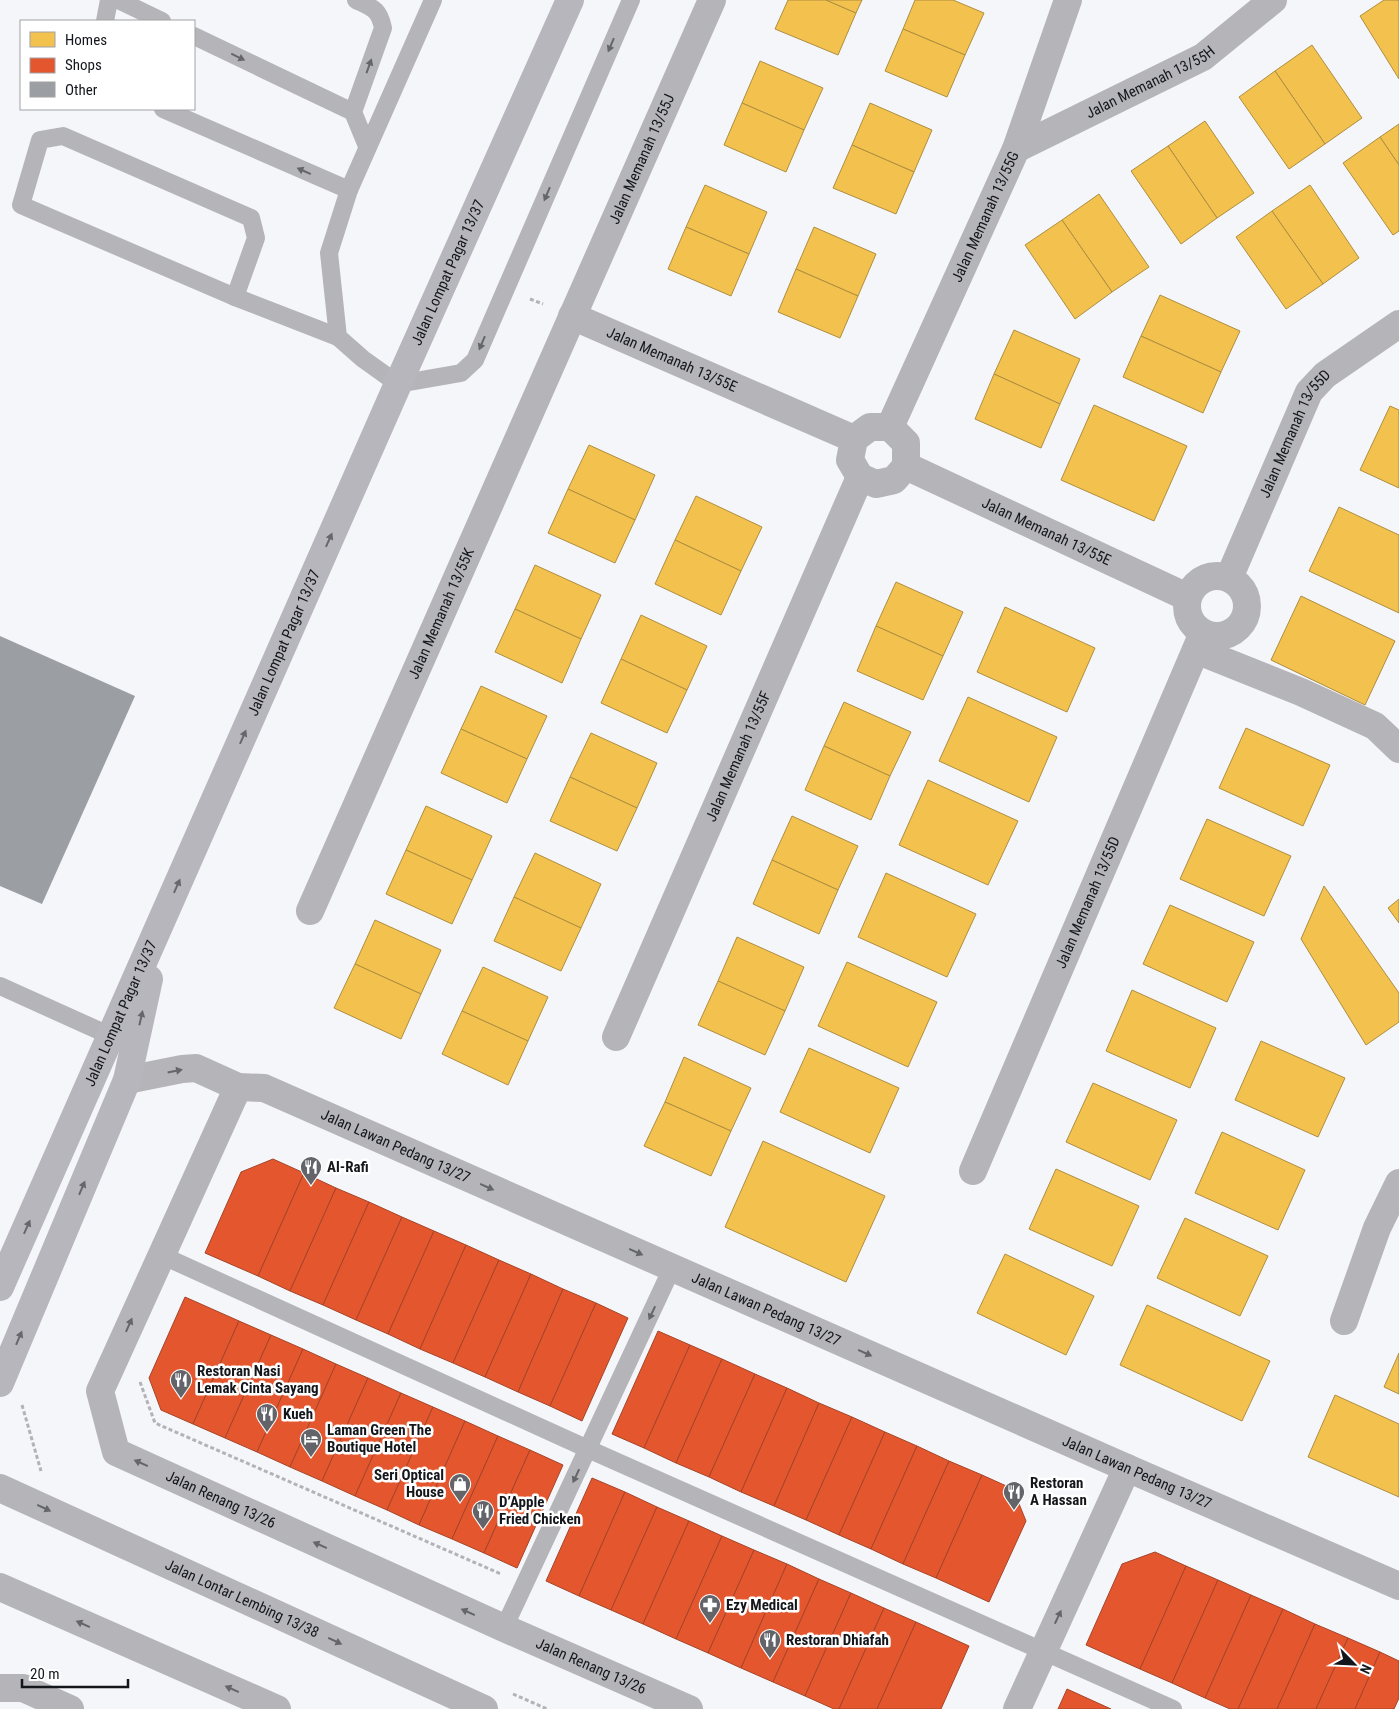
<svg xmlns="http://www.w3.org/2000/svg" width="1399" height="1709" font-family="'Roboto Condensed',sans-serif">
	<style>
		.homes { fill: #f2c14e; stroke: #af8e3f }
		.shops { fill: #e4572e; stroke: #a54428 }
		.building { fill: #9b9fa3 }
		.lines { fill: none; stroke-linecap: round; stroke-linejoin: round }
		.path { stroke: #b3b3b7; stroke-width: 3; stroke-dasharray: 4 2.5; stroke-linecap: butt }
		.service { stroke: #b5b5b9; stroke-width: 18 }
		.minor { stroke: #b5b5b9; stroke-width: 28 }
		.tertiary { stroke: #b5b5b9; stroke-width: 28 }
		.primary { stroke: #b8b6bd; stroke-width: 28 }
		.oneway { fill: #64666a }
		.oneway2 { fill: #66666c }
		.labels { text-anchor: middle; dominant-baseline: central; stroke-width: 5; stroke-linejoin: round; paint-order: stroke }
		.street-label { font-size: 15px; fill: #13161b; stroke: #fff }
		.poi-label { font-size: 15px; font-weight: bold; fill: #13161b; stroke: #fff; text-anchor: start }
	</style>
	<rect width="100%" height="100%" fill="#f4f6fa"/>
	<g class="homes">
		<path d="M788,0H826L856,13L838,55L775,29Z"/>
		<path d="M826,0H862L856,13Z"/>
		<path d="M915,0H953L984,13L965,55L903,29Z"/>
		<path d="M1384,0H1398L1399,1V79L1360,16Z"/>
		<path d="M903,29L965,55L947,97L885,71Z"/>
		<path d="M1312,45L1362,118L1325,144L1275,71Z"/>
		<path d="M760,61L823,88L804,130L742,103Z"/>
		<path d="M1275,71L1325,144L1289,169L1239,97Z"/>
		<path d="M742,103L804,130L786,172L724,145Z"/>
		<path d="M870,103L932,130L914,172L852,145Z"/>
		<path d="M1205,121L1254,193L1217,218L1168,146Z"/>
		<path d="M1399,124V165L1380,137Z"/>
		<path d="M1380,137L1399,165V231L1393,235L1343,163Z"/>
		<path d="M852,145L914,172L896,214L833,188Z"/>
		<path d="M1168,146L1217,218L1181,244L1131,171Z"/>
		<path d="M705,185L767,212L749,254L686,227Z"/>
		<path d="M1310,185L1359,258L1323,284L1272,211Z"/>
		<path d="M1099,194L1149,267L1112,292L1062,220Z"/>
		<path d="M1272,211L1323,284L1286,309L1236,237Z"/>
		<path d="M1062,220L1112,292L1075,319L1025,245Z"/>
		<path d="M686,227L749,254L731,296L668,269Z"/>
		<path d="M814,227L876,254L858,296L796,269Z"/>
		<path d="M796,269L858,296L840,338L778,312Z"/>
		<path d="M1160,295L1240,331L1221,372L1141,336Z"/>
		<path d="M1014,330L1080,359L1060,404L994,374Z"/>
		<path d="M1141,336L1221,372L1203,413L1123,377Z"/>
		<path d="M994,374L1060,404L1041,448L975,419Z"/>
		<path d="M1094,405L1187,446L1154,521L1061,480Z"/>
		<path d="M1390,406L1399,410V488L1360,470Z"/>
		<path d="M589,445L655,475L635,520L568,489Z"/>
		<path d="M568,489L635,520L615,563L548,533Z"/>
		<path d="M696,496L762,527L741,571L675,540Z"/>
		<path d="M1339,507L1399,535V613L1309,571Z"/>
		<path d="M675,540L741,571L721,615L655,584Z"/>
		<path d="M535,565L601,595L581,639L515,609Z"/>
		<path d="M896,582L963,612L943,656L876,626Z"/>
		<path d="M1301,596L1395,641L1365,705L1271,660Z"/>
		<path d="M1005,607L1095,648L1067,712L977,672Z"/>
		<path d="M515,609L581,639L562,683L495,652Z"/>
		<path d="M641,615L707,646L687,690L621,659Z"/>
		<path d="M876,626L943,656L923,700L857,671Z"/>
		<path d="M621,659L687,690L667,733L601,703Z"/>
		<path d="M481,686L547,716L527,759L461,729Z"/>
		<path d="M968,697L1057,737L1029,802L939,761Z"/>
		<path d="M844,702L911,732L890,776L824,746Z"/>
		<path d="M1246,728L1330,765L1303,826L1219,788Z"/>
		<path d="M461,729L527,759L507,803L441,773Z"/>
		<path d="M591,733L657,763L637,808L570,777Z"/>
		<path d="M824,746L890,776L871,820L805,790Z"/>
		<path d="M570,777L637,808L617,851L550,821Z"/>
		<path d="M928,780L1018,821L988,885L899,845Z"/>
		<path d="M426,806L492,836L472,880L406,850Z"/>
		<path d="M792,816L858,846L838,890L772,860Z"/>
		<path d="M1207,819L1291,856L1264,916L1180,879Z"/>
		<path d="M406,850L472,880L452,924L386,894Z"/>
		<path d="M535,853L601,884L581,928L514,897Z"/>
		<path d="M772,860L838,890L819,934L753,904Z"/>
		<path d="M886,873L976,914L947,977L858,937Z"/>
		<path d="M1324,886L1399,993V1022L1366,1045L1301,939Z"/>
		<path d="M514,897L581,928L561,971L494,941Z"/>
		<path d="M1399,899V923L1388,908Z"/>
		<path d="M1170,905L1254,942L1227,1002L1143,964Z"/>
		<path d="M375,920L441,950L421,994L355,964Z"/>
		<path d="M737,937L804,967L785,1011L718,981Z"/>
		<path d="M847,962L937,1002L908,1067L818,1026Z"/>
		<path d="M355,964L421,994L401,1039L334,1008Z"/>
		<path d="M483,967L548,997L528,1041L462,1011Z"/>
		<path d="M718,981L785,1011L765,1055L698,1025Z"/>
		<path d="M1132,990L1216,1028L1190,1088L1106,1051Z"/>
		<path d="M462,1011L528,1041L508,1085L442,1054Z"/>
		<path d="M1261,1041L1345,1078L1318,1137L1235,1100Z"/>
		<path d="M809,1048L899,1088L870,1153L780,1112Z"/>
		<path d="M684,1057L751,1088L731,1131L665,1102Z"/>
		<path d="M1093,1083L1177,1120L1150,1180L1066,1142Z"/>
		<path d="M665,1102L731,1131L711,1176L644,1146Z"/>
		<path d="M1222,1132L1305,1170L1278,1230L1195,1193Z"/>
		<path d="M763,1141L885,1196L846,1282L725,1227Z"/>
		<path d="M1056,1169L1139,1206L1112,1266L1029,1229Z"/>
		<path d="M1185,1218L1268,1256L1240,1316L1157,1278Z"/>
		<path d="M1005,1254L1094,1296L1066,1355L977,1313Z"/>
		<path d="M1147,1305L1270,1361L1242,1421L1120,1365Z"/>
		<path d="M1399,1353V1394L1384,1387Z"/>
		<path d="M1335,1395L1399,1424V1497L1308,1457Z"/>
	</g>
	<g class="shops">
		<path d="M273,1159L304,1173L258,1276L205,1253L241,1172Z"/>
		<path d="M304,1173L336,1188L290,1291L258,1276Z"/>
		<path d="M336,1188L369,1202L323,1305L290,1291Z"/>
		<path d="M369,1202L402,1217L356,1320L323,1305Z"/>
		<path d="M402,1217L434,1231L388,1334L356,1320Z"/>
		<path d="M434,1231L466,1245L420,1349L388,1334Z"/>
		<path d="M466,1245L499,1260L453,1363L420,1349Z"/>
		<path d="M499,1260L531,1274L485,1377L453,1363Z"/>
		<path d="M531,1274L563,1289L518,1392L485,1377Z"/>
		<path d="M563,1289L596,1303L550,1406L518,1392Z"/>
		<path d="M185,1297L239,1321L193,1424L161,1410L149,1378Z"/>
		<path d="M596,1303L628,1318L582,1421L550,1406Z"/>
		<path d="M239,1321L271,1335L225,1438L193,1424Z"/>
		<path d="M658,1331L690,1345L644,1448L612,1434Z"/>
		<path d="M271,1335L303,1349L257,1452L225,1438Z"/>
		<path d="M690,1345L722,1359L676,1463L644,1448Z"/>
		<path d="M303,1349L336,1364L290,1467L257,1452Z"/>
		<path d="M722,1359L755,1374L709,1477L676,1463Z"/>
		<path d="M336,1364L368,1378L322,1481L290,1467Z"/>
		<path d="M755,1374L787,1388L741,1492L709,1477Z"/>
		<path d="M368,1378L401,1393L355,1496L322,1481Z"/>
		<path d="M787,1388L819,1403L774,1506L741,1492Z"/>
		<path d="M401,1393L433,1407L387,1510L355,1496Z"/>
		<path d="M819,1403L852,1417L806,1520L774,1506Z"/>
		<path d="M433,1407L465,1421L419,1525L387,1510Z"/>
		<path d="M852,1417L885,1432L839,1535L806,1520Z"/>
		<path d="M465,1421L498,1436L452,1539L419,1525Z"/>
		<path d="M885,1432L917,1446L871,1549L839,1535Z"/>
		<path d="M498,1436L530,1450L484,1553L452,1539Z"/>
		<path d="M917,1446L949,1461L903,1564L871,1549Z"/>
		<path d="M530,1450L563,1465L517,1568L484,1553Z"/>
		<path d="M949,1461L982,1475L936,1578L903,1564Z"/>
		<path d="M982,1475L1013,1489L1026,1521L989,1602L936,1578Z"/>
		<path d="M592,1478L625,1492L579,1596L546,1581Z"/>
		<path d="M625,1492L657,1507L611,1610L579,1596Z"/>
		<path d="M657,1507L689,1521L643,1624L611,1610Z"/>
		<path d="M689,1521L722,1536L676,1639L643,1624Z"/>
		<path d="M722,1536L754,1550L708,1653L676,1639Z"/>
		<path d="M754,1550L787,1564L741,1668L708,1653Z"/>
		<path d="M1155,1552L1186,1566L1140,1669L1086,1645L1122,1564Z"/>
		<path d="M787,1564L819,1579L773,1682L741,1668Z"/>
		<path d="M1186,1566L1218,1580L1172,1683L1140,1669Z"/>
		<path d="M819,1579L851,1593L805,1696L773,1682Z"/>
		<path d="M1218,1580L1251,1595L1205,1698L1172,1683Z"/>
		<path d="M851,1593L884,1608L839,1709H834L805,1696Z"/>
		<path d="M1251,1595L1283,1609L1238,1709H1230L1205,1698Z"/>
		<path d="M884,1608L916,1622L877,1709H839Z"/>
		<path d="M1283,1609L1315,1624L1277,1709H1238Z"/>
		<path d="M916,1622L969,1646L941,1709H877Z"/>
		<path d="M1315,1624L1348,1638L1316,1709H1277Z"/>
		<path d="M1348,1638L1380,1652L1355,1709H1316Z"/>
		<path d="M1380,1652L1399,1661V1698L1394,1709H1355Z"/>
		<path d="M1067,1689L1111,1709H1058Z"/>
	</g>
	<path class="building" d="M0,636L135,696L42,904L0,886Z"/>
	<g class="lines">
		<g class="path">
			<path d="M530,299L543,304"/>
			<path d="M140,1382L155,1423L501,1574"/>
			<path d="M22,1405L41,1471"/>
			<path d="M513,1694L547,1709"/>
		</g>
		<g class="service">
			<path d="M118,0L162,21"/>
			<path d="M433,0L349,190L329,253L338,337L363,359L398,384L461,373L475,360L631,0"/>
			<path d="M105,21L109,0"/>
			<path d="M194,36L353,112L367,146"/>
			<path d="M163,109L349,190"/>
			<path d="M353,112L383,28C379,9 373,8 356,0"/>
			<path d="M63,136L251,218L256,238L235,297L21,205L40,140Z"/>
			<path d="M235,297L338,337"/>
			<path d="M0,986L111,1036"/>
			<path d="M161,1255L588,1449L1173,1709"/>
			<path d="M504,1628L672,1268"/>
		</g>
		<g class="minor">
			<path id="s1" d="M1016,149L1203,57L1273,0"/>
			<path id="s2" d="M572,316L854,439"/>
			<path d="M870,427H890L906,443V466L894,480L876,484L860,477L850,460L854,439Z"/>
			<path id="s3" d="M890,427L1016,149L1068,0"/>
			<path id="s4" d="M906,466L1187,597"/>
			<circle cx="1217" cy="606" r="30"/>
			<path id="s5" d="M1229,578L1309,392L1325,375L1399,324"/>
			<path d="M1196,650L1301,692L1375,726L1399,749"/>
			<path id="s6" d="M310,911L712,0"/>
			<path id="s7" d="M616,1037L860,477"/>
			<path id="s8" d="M127,1080L182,1069L196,1068L238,1087L264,1088L1127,1468L1399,1586"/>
			<path id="s9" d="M238,1087L100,1391L116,1452L504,1628L689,1709"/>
			<path id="s10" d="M973,1171L1203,633"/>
			<path d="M1344,1321L1377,1228L1399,1183"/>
			<path d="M0,1688H23L70,1709"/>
			<path d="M1017,1709L1127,1468"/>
		</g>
		<g class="tertiary">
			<path id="s11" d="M0,1488L484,1709"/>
			<path d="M0,1587L277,1709"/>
		</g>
		<g class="primary">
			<path id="s12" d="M0,1287L398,384L570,0"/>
			<path d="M0,1383L127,1080L149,979"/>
		</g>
	</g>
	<defs><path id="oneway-solid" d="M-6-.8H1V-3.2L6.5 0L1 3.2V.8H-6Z" transform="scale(1.25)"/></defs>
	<g class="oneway">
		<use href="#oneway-solid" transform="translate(611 45) rotate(113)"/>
		<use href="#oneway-solid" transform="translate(238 57) rotate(26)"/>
		<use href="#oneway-solid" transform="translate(369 66) rotate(-70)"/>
		<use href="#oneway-solid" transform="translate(304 171) rotate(-156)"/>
		<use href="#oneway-solid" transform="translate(547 194) rotate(113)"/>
		<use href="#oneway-solid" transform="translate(482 343) rotate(113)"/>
		<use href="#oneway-solid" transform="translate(175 1071) rotate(-11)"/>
		<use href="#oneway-solid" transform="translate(487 1187) rotate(24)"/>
		<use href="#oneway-solid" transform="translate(636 1252) rotate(24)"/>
		<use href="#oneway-solid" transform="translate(652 1313) rotate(115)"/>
		<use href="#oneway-solid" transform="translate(129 1325) rotate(-66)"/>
		<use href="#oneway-solid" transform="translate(865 1353) rotate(24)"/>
		<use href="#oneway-solid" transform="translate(141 1463) rotate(-156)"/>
		<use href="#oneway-solid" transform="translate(576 1476) rotate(115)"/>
		<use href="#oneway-solid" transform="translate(44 1508) rotate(25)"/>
		<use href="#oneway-solid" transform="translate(320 1545) rotate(-156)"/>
		<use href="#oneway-solid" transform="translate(468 1612) rotate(-156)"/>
		<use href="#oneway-solid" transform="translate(1058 1617) rotate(-65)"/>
		<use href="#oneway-solid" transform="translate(83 1624) rotate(-156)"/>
		<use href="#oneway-solid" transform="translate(335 1641) rotate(25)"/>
		<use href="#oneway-solid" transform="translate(232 1689) rotate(-156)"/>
	</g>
	<g class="oneway2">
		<use href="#oneway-solid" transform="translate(329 540) rotate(-66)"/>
		<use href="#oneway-solid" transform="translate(243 737) rotate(-66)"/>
		<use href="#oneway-solid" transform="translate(177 886) rotate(-66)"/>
		<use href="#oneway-solid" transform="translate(141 1018) rotate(-77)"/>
		<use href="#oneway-solid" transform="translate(82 1188) rotate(-67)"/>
		<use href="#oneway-solid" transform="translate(27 1227) rotate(-66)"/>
		<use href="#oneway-solid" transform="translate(19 1338) rotate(-67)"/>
	</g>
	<defs>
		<g id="restaurant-pin" transform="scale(1.125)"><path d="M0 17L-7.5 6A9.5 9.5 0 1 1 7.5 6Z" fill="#626469" stroke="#fff"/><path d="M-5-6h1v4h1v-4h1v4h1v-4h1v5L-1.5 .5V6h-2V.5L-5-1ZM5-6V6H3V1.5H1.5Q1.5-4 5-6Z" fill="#fff"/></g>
		<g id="hotel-pin" transform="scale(1.125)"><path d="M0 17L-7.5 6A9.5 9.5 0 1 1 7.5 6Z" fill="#626469" stroke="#fff"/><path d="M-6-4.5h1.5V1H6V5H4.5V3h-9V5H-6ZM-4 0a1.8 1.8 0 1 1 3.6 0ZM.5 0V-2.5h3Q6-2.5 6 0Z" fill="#fff"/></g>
		<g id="shop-pin" transform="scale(1.125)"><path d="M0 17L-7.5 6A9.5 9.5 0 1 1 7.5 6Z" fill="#626469" stroke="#fff"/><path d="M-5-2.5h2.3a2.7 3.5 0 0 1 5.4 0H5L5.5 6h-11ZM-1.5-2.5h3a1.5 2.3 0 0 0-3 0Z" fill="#fff"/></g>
		<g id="pharmacy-pin" transform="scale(1.125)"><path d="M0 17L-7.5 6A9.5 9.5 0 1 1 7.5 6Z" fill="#626469" stroke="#fff"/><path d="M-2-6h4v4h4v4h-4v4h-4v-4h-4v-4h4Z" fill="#fff"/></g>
	</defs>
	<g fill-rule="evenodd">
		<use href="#restaurant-pin" x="311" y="1167"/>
		<use href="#restaurant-pin" x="181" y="1380"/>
		<use href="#restaurant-pin" x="267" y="1414"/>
		<use href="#hotel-pin" x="311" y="1439"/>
		<use href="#shop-pin" x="460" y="1484"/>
		<use href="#restaurant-pin" x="1014" y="1492"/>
		<use href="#restaurant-pin" x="483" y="1511"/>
		<use href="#pharmacy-pin" x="710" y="1605"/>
		<use href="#restaurant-pin" x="770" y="1640"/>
	</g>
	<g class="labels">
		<g class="street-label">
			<text stroke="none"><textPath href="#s1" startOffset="150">Jalan Memanah 13/55H</textPath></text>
			<text stroke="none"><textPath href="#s6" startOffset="822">Jalan Memanah 13/55J</textPath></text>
			<text stroke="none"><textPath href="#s3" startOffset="231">Jalan Memanah 13/55G</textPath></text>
			<text stroke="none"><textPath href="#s12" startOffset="1109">Jalan Lompat Pagar 13/37</textPath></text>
			<text stroke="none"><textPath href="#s2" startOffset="109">Jalan Memanah 13/55E</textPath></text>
			<text stroke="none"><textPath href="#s5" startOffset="159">Jalan Memanah 13/55D</textPath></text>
			<text stroke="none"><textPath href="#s4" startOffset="155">Jalan Memanah 13/55E</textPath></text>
			<text stroke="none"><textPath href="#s6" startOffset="325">Jalan Memanah 13/55K</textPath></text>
			<text stroke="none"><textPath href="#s12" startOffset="704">Jalan Lompat Pagar 13/37</textPath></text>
			<text stroke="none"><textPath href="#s7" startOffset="306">Jalan Memanah 13/55F</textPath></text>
			<text stroke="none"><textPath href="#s10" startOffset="292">Jalan Memanah 13/55D</textPath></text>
			<text stroke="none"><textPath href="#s12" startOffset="299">Jalan Lompat Pagar 13/37</textPath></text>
			<text stroke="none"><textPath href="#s8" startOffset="286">Jalan Lawan Pedang 13/27</textPath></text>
			<text stroke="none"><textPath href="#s8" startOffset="691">Jalan Lawan Pedang 13/27</textPath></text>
			<text stroke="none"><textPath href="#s8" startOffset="1096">Jalan Lawan Pedang 13/27</textPath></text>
			<text stroke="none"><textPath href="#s9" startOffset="512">Jalan Renang 13/26</textPath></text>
			<text stroke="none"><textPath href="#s11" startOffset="266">Jalan Lontar Lembing 13/38</textPath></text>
			<text stroke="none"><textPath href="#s9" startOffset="918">Jalan Renang 13/26</textPath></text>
		</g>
		<g class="poi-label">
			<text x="327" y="1167">Al-Rafi</text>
			<text x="197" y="1371">Restoran Nasi<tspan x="197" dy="17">Lemak Cinta Sayang</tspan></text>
			<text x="283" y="1414">Kueh</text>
			<text x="327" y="1430">Laman Green The<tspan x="327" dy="17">Boutique Hotel</tspan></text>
			<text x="444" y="1475" text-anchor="end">Seri Optical<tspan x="444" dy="17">House</tspan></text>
			<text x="1030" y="1483">Restoran<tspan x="1030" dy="17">A Hassan</tspan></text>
			<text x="499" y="1502">D’Apple<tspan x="499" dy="17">Fried Chicken</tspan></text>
			<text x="726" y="1605">Ezy Medical</text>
			<text x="786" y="1640">Restoran Dhiafah</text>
		</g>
	</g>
	<rect x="20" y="20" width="175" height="90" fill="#ffffff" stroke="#a1a2a4"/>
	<rect x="30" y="32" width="25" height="15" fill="#f2c14e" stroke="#a1a2a4"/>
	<text x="65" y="45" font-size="15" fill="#13161b">Homes</text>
	<rect x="30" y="58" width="25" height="15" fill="#e4572e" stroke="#a1a2a4"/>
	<text x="65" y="70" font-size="15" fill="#13161b">Shops</text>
	<rect x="30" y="82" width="25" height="15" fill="#9b9fa3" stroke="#a1a2a4"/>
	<text x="65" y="95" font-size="15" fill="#13161b">Other</text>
	<g transform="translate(1354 1664) rotate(114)" stroke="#ffffff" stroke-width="4" paint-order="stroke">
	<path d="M0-4L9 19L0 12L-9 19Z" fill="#13161b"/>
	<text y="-8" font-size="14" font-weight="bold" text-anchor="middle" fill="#13161b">N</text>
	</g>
	<path d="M22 1679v8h106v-8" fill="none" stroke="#13161b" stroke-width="2.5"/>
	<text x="30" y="1679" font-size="15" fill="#13161b" stroke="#ffffff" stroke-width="4" paint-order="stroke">20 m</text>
</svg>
